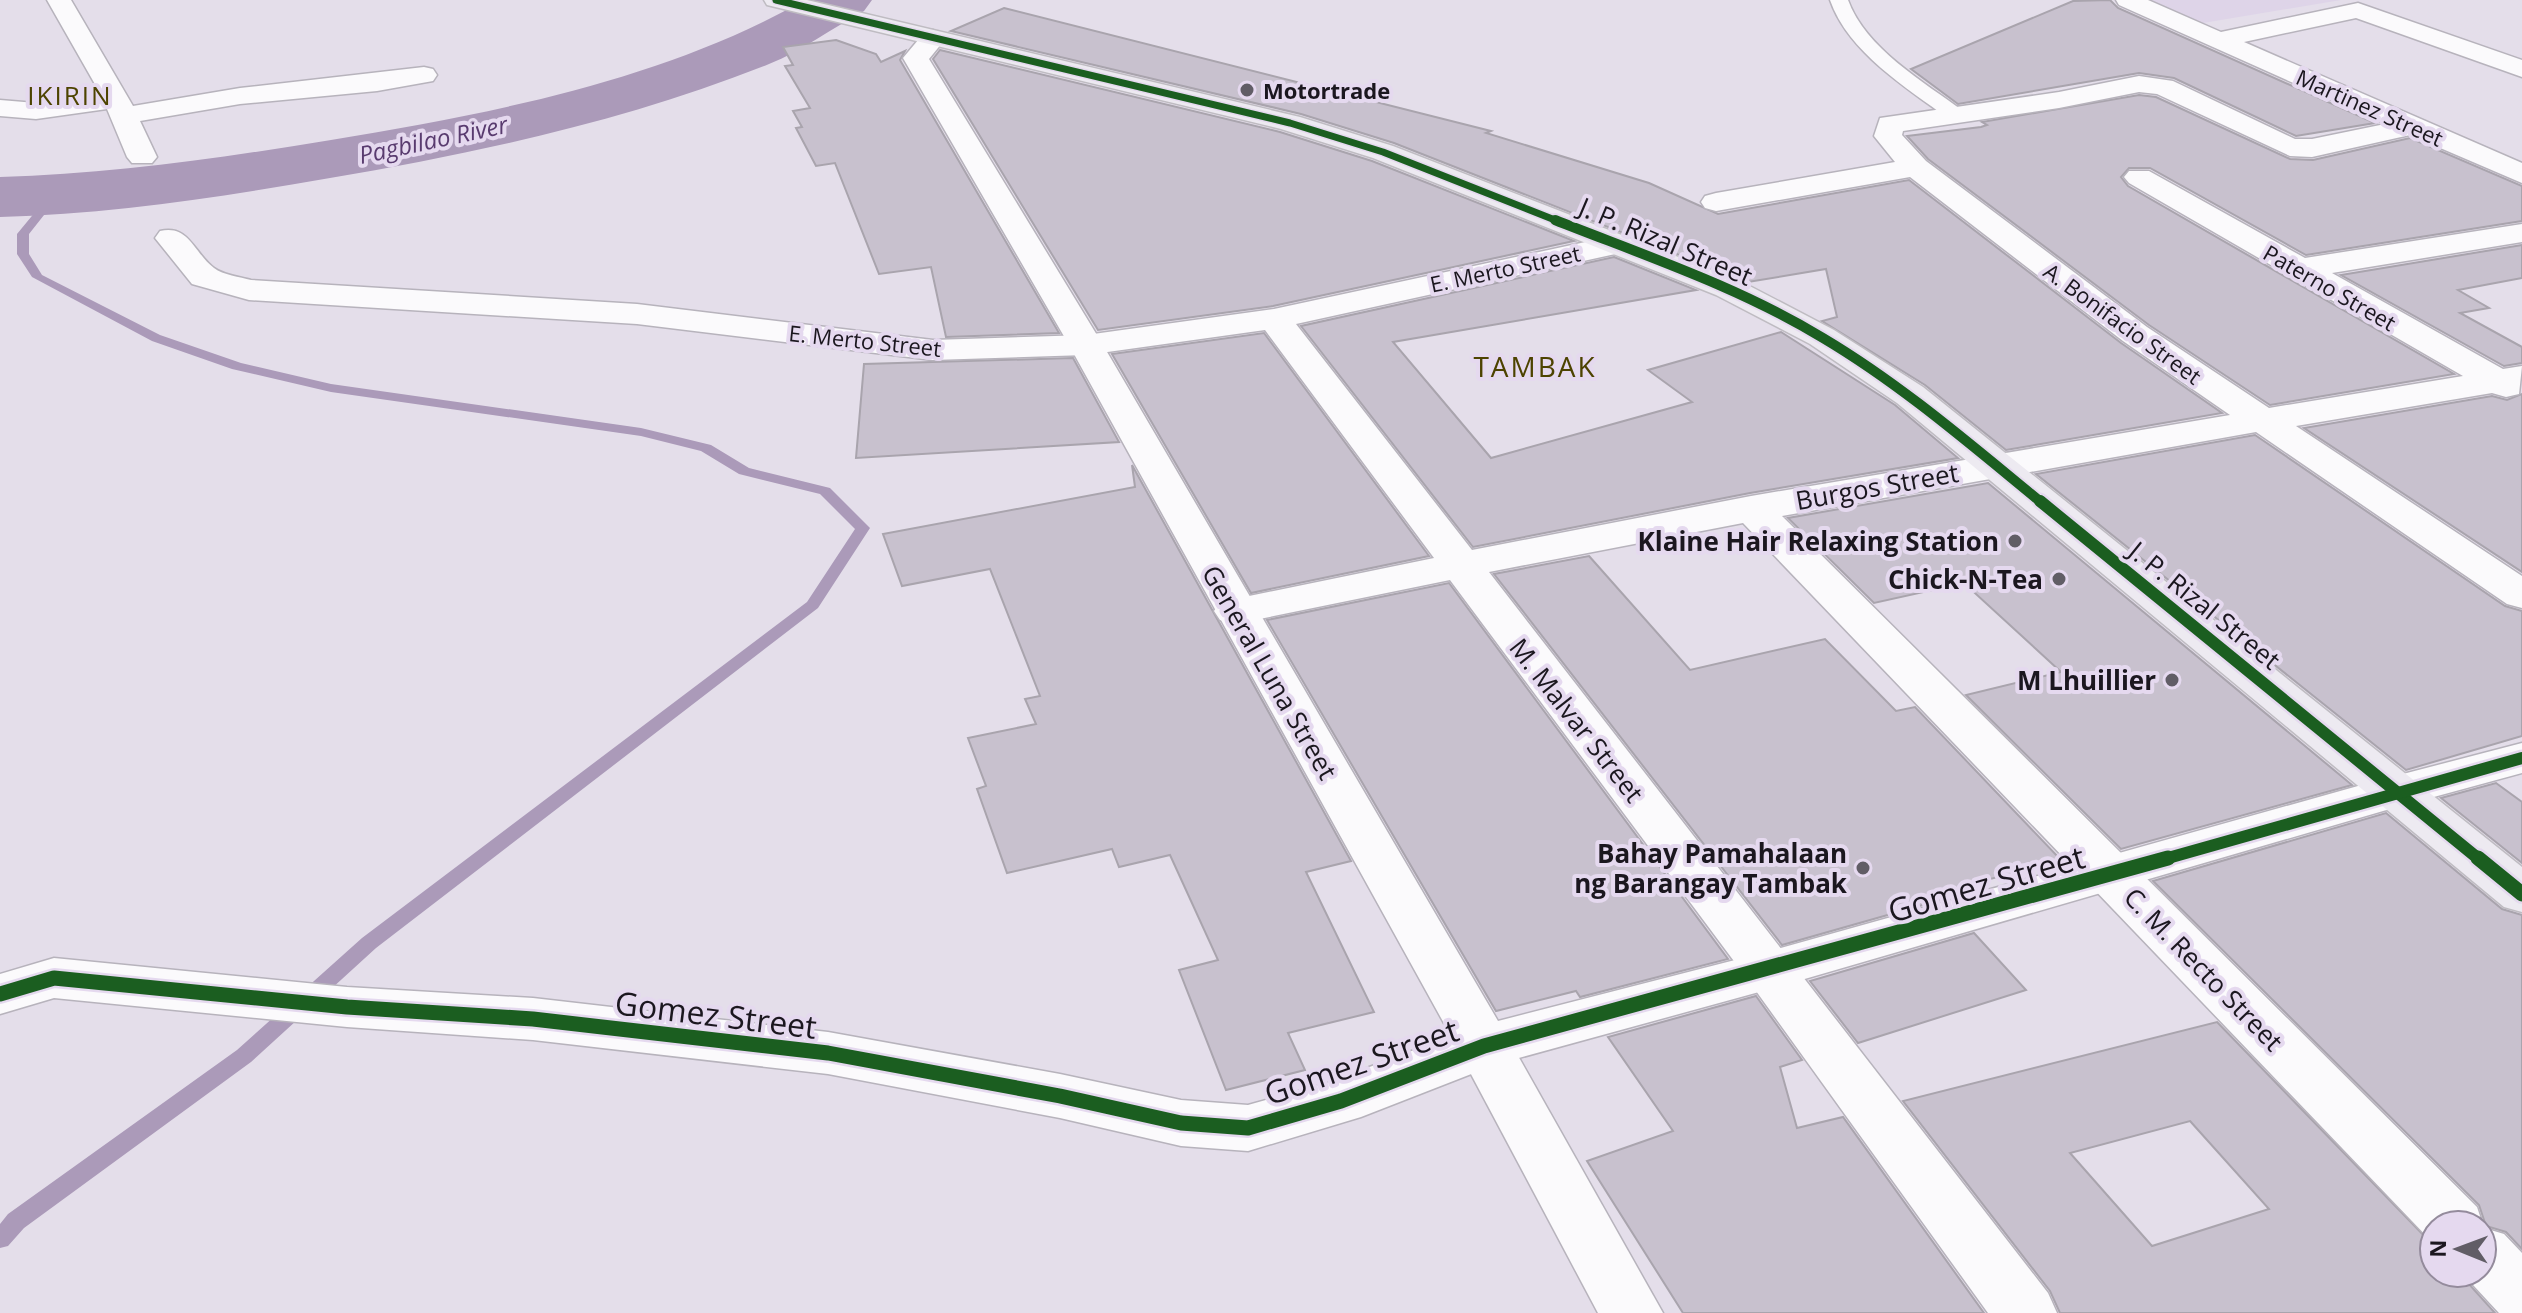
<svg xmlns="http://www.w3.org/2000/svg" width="2522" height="1313" font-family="'Open Sans',sans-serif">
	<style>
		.built { fill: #ded4e8 }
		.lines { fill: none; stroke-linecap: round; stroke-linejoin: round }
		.stream { fill: #ab9ab9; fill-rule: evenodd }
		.river { fill: #ab9ab9; fill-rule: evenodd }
		.building { fill: #c8c1ce; stroke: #a9a4ad; stroke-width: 2; fill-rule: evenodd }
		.service-casing { stroke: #b7b3bc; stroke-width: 3 }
		.minor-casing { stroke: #b7b3bc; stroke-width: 3 }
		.tertiary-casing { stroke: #b7b3bc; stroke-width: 3 }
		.primary-casing { stroke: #bfbcc2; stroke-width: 3 }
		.service { fill: #fbfafc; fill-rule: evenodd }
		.minor { fill: #fbfafc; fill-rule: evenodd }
		.tertiary { fill: #fbfafc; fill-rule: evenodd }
		.primary { fill: #edeaf1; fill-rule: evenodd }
		.cycleway-far3-casing { stroke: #e5d9ef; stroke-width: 10 }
		.cycleway-far2-casing { stroke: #e5d9ef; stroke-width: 14 }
		.cycleway-far1-casing { stroke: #e5d9ef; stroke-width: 17 }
		.cycleway-casing { stroke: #e5d9ef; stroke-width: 20 }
		.cycleway-far3 { stroke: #1b5e20; stroke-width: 7 }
		.cycleway-far2 { stroke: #1b5e20; stroke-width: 10 }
		.cycleway-far1 { stroke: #1b5e20; stroke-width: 12 }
		.cycleway { stroke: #1b5e20; stroke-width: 15 }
		.poi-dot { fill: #615d66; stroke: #e5d9ef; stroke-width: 3 }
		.labels { text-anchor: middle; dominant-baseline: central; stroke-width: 8; stroke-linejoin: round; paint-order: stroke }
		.far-poi-label { font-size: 22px; font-weight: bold; fill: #1b171f; stroke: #e5d9ef; text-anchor: start }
		.far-street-label { font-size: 22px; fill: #1b171f; stroke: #e5d9ef }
		.far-water-label { font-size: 24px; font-style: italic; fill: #593b6f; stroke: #e5d9ef }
		.far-quarter-label { font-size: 26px; letter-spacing: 2px; fill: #4d4300; stroke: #e5d9ef }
		.street-label { font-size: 26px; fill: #1b171f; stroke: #e5d9ef }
		.poi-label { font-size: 26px; font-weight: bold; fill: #1b171f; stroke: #e5d9ef; text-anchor: end }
		.neighbourhood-label { font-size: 28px; letter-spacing: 2px; fill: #4d4300; stroke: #e5d9ef }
		.near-street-label { font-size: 32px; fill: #1b171f; stroke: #e5d9ef }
	</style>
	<rect width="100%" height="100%" fill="#e4deea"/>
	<path class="built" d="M2146,0H2341L2203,23Z"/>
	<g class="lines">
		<path class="stream" d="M50,194L59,196L29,234V254L42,275L160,335L241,363L331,384L641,428L711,445L749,468L830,488L870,528L818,608L376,948L251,1062L24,1228L8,1246L0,1248V1224L8,1214L237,1050L362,938L807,602L855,529L820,494L739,474L701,451L641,436L331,392L232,369L152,341L32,277L17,254V234Z"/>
		<path class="river" d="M805,0H872L864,11C832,28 802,51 769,64C629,120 478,153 330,178C221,197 111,214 0,217V177C111,174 221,158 331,140C493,113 661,81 805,0Z"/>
	</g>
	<g class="building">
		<path d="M2110,0L2118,8L2375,123L2296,136L2174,78L2139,73L1958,104L1911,69L2073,1Z"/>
		<path d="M1004,8L1491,131L1486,133L1649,183L1718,214L1909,180L2121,343L2222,413L2006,450L1925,385L1822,321L1837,317L1826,269L1748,282L1394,143L1301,114L951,31Z"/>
		<path d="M836,40L876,54L881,62L905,51L900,60L1059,333L946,337L931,267L879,274L835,163L816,166L796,128L802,127L793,111L810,108L785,66L793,65L783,47Z"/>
		<path d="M940,50L1280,132L1372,161L1574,241L1273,306L1098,330L933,59Z"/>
		<path d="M2139,95L2156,97L2290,159L2313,160L2410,138L2522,186V221L2306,255L2150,168H2129L2121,177L2128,186L2454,374L2270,405L2149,325L1928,159L1907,136L1981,127L1987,125L1982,122Z"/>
		<path d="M2522,245V278L2458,290L2489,308L2460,313L2522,347V363L2504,366L2341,275Z"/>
		<path d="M1614,257L1696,290L1393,342L1491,458L1692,402L1648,370L1781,332L1895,405L1958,458L1750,493L1473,547L1301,326Z"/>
		<path d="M1264,333L1429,556L1251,593L1112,354Z"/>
		<path d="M1073,358L1119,442L856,458L864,364Z"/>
		<path d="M2522,394V572L2304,428L2492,396L2507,400Z"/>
		<path d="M2255,435L2505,606L2522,611V736L2406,770L2036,474Z"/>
		<path d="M1132,465L1351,861L1306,872L1374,1012L1288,1033L1305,1070L1226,1090L1179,970L1218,960L1170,855L1119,867L1112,849L1007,873L977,789L986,786L968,738L1036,724L1025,699L1040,696L990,569L902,586L883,534L1135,487Z"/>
		<path d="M1988,483L2352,785L2121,849L1966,695L2061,672L1964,583L1874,603L1788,518Z"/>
		<path d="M1589,556L1690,670L1825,639L1896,711L1915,707L2061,860L1938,893L1944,899L1782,945L1494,574Z"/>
		<path d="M1449,583L1728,959L1580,997L1576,991L1496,1011L1267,620Z"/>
		<path d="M2496,783L2522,802V863L2441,798Z"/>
		<path d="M2386,813L2502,909L2522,915V1249L2506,1232L2486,1226L2479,1205L2153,881Z"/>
		<path d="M1974,933L2026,990L1858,1043L1810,981Z"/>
		<path d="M1756,996L1802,1060L1780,1067L1797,1128L1843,1117L1984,1313H1683L1587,1161L1673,1131L1608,1037Z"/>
		<path d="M2217,1022L2434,1246V1273H2459L2495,1313H2060L2050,1291L1903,1101ZM2190,1121L2269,1209L2152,1246L2070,1153Z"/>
	</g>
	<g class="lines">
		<g class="service-casing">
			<path id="service" d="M1830,0H1848C1865,48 1924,82 1963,111L1966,115L1963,119H1949C1907,88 1848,52 1830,0Z"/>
		</g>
		<g class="minor-casing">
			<g id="minor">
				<path d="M47,0H71L133,106L240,88L424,67L433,69L437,75L433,81L377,91L240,104L140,121L157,157L152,163H132L127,157L107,109L36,119L0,116V100L36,103L100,93Z"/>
				<path d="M2116,0H2148L2221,32L2358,3L2522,60V77L2356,18L2244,42L2522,163V183L2410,135L2312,157L2290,156L2157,94L2139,92L2059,108L1903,131L1902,135L1926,161L2147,327L2269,408L2463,376L2129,183L2124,177L2129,171H2149L2305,258L2522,224V242L2332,273L2503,369L2522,366L2519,394L2506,397L2492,393L2296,426L2522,576V608L2507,604L2256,432L1782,516L2477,1207L2484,1228L2504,1234L2522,1253V1313H2499L2462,1273H2482V1225H2434L2433,1243L1743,523L1489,572L2048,1293L2057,1313H1988L1751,984L1450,580L1235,624L1220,620L1214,611L1220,602L1434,558L1265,330L1086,355L933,360L637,324L249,300L192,284L155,238L160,231C189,224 194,253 214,268C223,275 240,277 251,280L637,304L933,340L1086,335L1274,309L1618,235L1629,237L1634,244L1629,251L1296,324L1472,550L1751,496L2230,415L2123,341L1910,177L1716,211L1705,208L1701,202L1705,196L1716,193L1895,162L1874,136L1880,118L2059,92L2139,76L2173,81L2295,139H2312L2385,124L2119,5Z"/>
				<path d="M2522,743V773L2397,807L2380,802L2373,791L2380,780Z"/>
				<path d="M1484,1025L1504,1031L1663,1313H1598L1456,1046L1464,1031Z"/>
			</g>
		</g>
		<g class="tertiary-casing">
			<path id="tertiary" d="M933,30L946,38L929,59L1103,345L1498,1021L1770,951L2397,775L2414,780L2421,791L2414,802L1770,989L1497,1064L1361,1117L1248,1151L1181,1146L1060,1118L828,1074L533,1040L347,1027L54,998L0,1014V974L54,958L347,987L533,998L828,1032L1060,1074L1181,1100L1248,1105L1330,1082L1451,1036L1069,345L903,58L924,33Z"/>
		</g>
		<g class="primary-casing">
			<path id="primary" d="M764,0H807L1300,117L1393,146L1740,281L1834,330L1923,387L2522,867V912L2504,907L1897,403L1810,344L1716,295L1373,158L1281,129L767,5Z"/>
		</g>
		<use href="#service" class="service"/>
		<use href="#minor" class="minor"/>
		<use href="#tertiary" class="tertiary"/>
		<use href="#primary" class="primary"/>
		<g class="cycleway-far3-casing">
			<path id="cycleway-far3" d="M776,0L1290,123L1383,152L1560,222"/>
		</g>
		<g class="cycleway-far2-casing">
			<path id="cycleway-far2" d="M1555,220C1646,256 1739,287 1823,338C1902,385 1971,445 2042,503"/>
		</g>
		<g class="cycleway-far1-casing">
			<g id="cycleway-far1">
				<path d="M2040,501L2480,860"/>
				<path d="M2161,860L2522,758"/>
			</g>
		</g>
		<g class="cycleway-casing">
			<g id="cycleway">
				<path d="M2478,858L2522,894"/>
				<path d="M0,994L54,978L347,1007L533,1019L828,1053L1060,1096L1181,1123L1248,1128L1341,1101L1484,1046L2168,858"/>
			</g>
		</g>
		<use href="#cycleway-far3" class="cycleway-far3"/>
		<use href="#cycleway-far2" class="cycleway-far2"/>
		<use href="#cycleway-far1" class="cycleway-far1"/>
		<use href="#cycleway" class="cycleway"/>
	</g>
	<g class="poi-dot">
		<circle cx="1247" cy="90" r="8"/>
		<circle cx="2015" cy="541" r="8"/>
		<circle cx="2059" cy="579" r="8"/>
		<circle cx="2172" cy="680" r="8"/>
		<circle cx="1863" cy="868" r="8"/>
	</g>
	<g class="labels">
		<g class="far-poi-label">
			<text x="1263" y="90">Motortrade</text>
		</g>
		<g class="far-street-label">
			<text transform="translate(2370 107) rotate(24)">Martinez Street</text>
			<text transform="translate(1505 268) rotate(-12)">E. Merto Street</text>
			<text transform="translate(2330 287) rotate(30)">Paterno Street</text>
			<text transform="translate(2123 323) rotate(36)">A. Bonifacio Street</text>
			<text transform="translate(865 340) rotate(6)">E. Merto Street</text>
		</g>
		<g class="far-water-label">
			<text transform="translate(433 139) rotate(-12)">Pagbilao River</text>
		</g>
		<g class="far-quarter-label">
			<text x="70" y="95">IKIRIN</text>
		</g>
		<g class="street-label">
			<text transform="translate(1666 241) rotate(23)">J. P. Rizal Street</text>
			<text transform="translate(1877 486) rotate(-10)">Burgos Street</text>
			<text transform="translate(2205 605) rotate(39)">J. P. Rizal Street</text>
			<text transform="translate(1270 672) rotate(60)">General Luna Street</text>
			<text transform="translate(1577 720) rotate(52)">M. Malvar Street</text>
			<text transform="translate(2204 969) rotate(46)">C. M. Recto Street</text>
		</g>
		<g class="poi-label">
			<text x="1999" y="541">Klaine Hair Relaxing Station</text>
			<text x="2043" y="579">Chick-N-Tea</text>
			<text x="2156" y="680">M Lhuillier</text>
			<text x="1847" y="853">Bahay Pamahalaan<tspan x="1847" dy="30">ng Barangay Tambak</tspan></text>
		</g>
		<g class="neighbourhood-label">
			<text x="1535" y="366">TAMBAK</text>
		</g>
		<g class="near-street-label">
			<text transform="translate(1986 883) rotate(-16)">Gomez Street</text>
			<text transform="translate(716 1014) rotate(7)">Gomez Street</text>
			<text transform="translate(1361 1061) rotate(-19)">Gomez Street</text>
		</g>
	</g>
	<g transform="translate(2458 1249) rotate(271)"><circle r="38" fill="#e5d9ef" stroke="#948b9c" stroke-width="2"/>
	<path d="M0-6L14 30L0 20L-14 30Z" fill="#615d66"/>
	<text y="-12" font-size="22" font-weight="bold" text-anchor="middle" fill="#1b171f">N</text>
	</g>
</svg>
